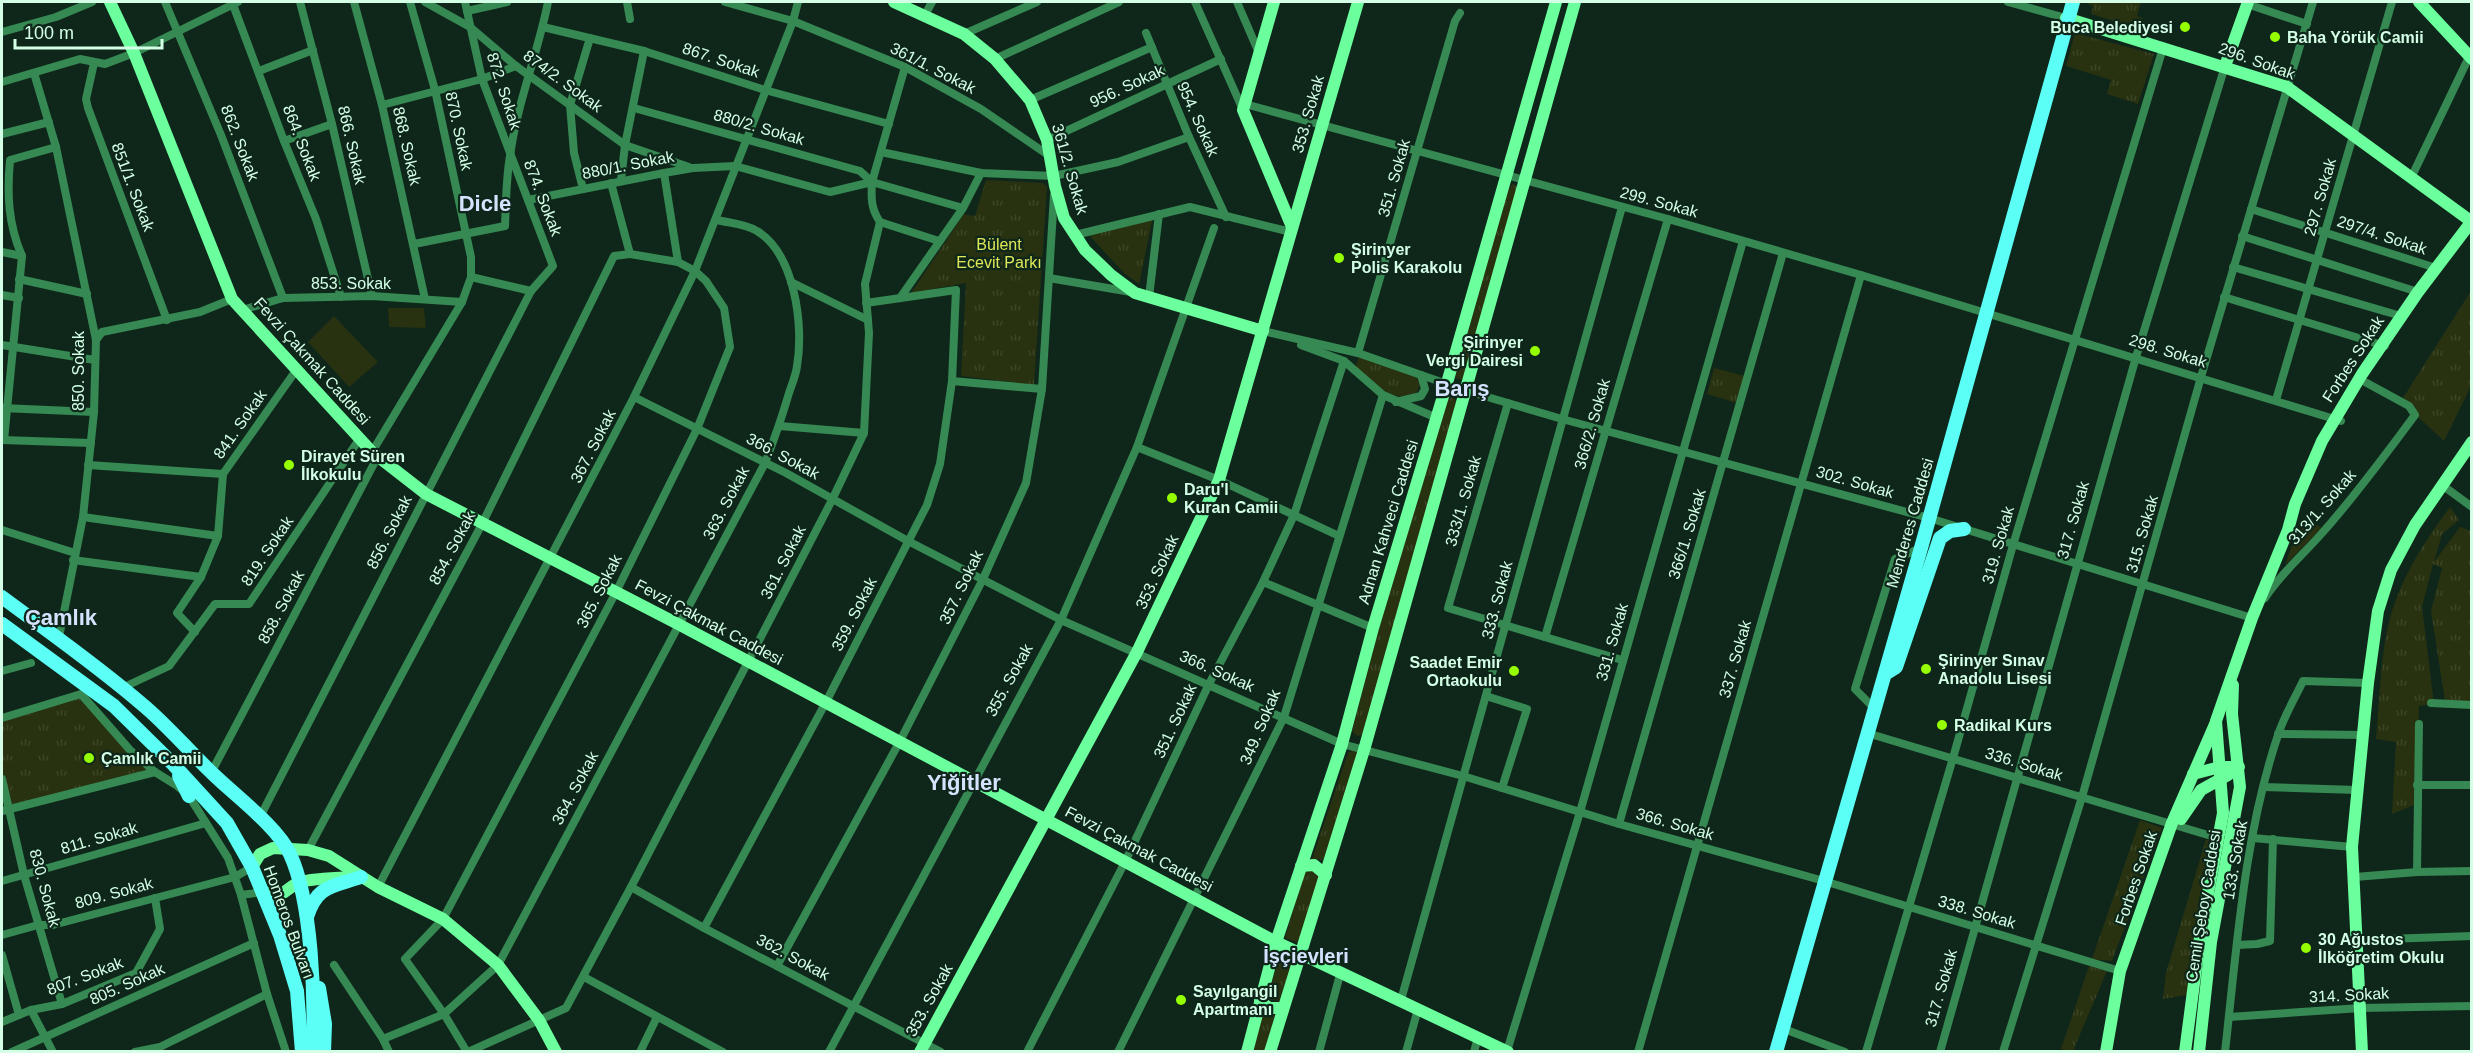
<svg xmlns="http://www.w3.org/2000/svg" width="2473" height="1053" font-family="Arial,sans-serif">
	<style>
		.grass { fill: #283110 }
		.park { fill: url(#park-tufts) }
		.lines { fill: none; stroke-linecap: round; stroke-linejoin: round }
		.street { stroke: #368953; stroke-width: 8 }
		.secondary { stroke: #6bff9d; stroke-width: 12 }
		.primary { stroke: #5bfff5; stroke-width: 14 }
		.poi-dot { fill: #95ff00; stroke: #0e271a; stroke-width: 2 }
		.labels { text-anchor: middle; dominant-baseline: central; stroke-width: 4.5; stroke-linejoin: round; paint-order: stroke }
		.poi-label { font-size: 16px; font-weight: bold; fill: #d4ffe6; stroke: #0e271a; text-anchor: start }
		.street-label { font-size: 16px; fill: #d4ffe6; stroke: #0e271a }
		.park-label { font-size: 16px; fill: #dee757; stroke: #0e271a }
		.quarter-label { font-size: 20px; font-weight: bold; fill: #d6e3ff; stroke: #0e271a }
		.district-label { font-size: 22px; font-weight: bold; fill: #d6e3ff; stroke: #0e271a }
	</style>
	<defs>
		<pattern id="park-tufts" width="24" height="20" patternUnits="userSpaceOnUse" patternTransform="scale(1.5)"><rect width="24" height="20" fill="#283110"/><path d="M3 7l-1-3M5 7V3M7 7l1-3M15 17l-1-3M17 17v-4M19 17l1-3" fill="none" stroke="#3c4627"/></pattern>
	</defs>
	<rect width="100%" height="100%" fill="#0e271a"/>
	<g class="grass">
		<path d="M388,308H424L426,328L389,327Z"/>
		<path d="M334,316L378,362L349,387L308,342Z"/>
	</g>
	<g class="park">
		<path d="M2085,2H2141L2137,16L2143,18L2141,24L2145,30L2091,14L2093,6Z"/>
		<path d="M2075,33L2154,54L2138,104L2107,94L2111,80L2066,66Z"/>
		<path d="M986,180L1043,183L1047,187L1034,385L961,376L966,283L911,293L964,214L975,216Z"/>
		<path d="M1513,183L1518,188L1463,380L1455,378L1508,190Z"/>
		<path d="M1153,217L1139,284L1124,273L1088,234Z"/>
		<path d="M2471,291V386L2444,441L2401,401Z"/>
		<path d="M1360,354L1414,373L1420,384L1417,392C1395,407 1372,381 1355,368Z"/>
		<path d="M1714,368L1745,376L1737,403L1707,394Z"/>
		<path d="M1454,396L1456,402L1366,734L1357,736L1352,731L1378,632L1448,399Z"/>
		<path d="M2450,507L2459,520L2442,534L2434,562L2460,527L2471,531V701H2445L2431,611L2442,568L2433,564L2422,607L2434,704L2419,706L2417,804L2392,814L2396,742L2376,739C2380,699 2380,650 2392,611C2404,573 2426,539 2450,507Z"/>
		<path d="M2302,518L2322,528L2285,565Z"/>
		<path d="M81,694L155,772L9,809L2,779V718Z"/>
		<path d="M1353,750L1358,753L1325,860L1312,859L1348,753Z"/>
		<path d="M2140,820L2162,828L2112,961L2092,959Z"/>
		<path d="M2206,839L2212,842L2187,995L2163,999L2166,973Z"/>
		<path d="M1316,869L1321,874L1299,943L1285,938L1305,871Z"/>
		<path d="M1281,951L1294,956L1279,1001L1267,999Z"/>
		<path d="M2089,966L2107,971L2073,1051L2061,1049Z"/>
		<path d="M1263,1011L1275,1015L1264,1051L1253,1052Z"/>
	</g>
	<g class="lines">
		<g class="street">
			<path d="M165,2L221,135L283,298"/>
			<path d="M232,2L284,141L316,219L341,297"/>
			<path d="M300,2L332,124L372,296"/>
			<path d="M354,2L382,105L425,299"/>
			<path d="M425,2L470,27L516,66L625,145L689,167"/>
			<path d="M627,2L630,19"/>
			<path d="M725,2L793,21L905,67L981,109L1051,157"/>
			<path d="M1195,2L1243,110"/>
			<path d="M1237,2L1259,53"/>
			<path d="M2008,2L2066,18"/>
			<path d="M2247,4L2307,24"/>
			<path d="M467,11L507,2"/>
			<path d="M925,15L932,2"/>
			<path d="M543,27L644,51L765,90L889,124"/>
			<path d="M2,32L56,17L92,2"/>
			<path d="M1146,33L1189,137L1226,217"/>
			<path d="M964,34L1037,2"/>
			<path d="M995,59L1119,2"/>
			<path d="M94,63L86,99L88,108L167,320"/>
			<path d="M259,71L313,50"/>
			<path d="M34,73L56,147L96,340L94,412L83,517L59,637"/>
			<path d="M2,82L80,59L105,64L134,53L238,2"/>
			<path d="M1030,100L1152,47"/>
			<path d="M1245,104L1668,219L1861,275L2341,421"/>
			<path d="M382,105L482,79L516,66"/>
			<path d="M634,108L860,171L872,182L963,208L900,298"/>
			<path d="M2,134L49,122"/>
			<path d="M1047,140L1221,59"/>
			<path d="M284,141L332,124"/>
			<path d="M881,152L981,173L1054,176L1118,162L1189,137"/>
			<path d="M664,173L678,262"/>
			<path d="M2411,178L2469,57"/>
			<path d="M621,180L625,145L644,51"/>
			<path d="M583,189L574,153L570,105L590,38"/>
			<path d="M528,200L664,173L693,168L735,166L830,192L872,182"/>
			<path d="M963,208L981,173"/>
			<path d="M2251,209L2436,268"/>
			<path d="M880,222L939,241"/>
			<path d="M1075,235L1190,207L1291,232"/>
			<path d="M2242,236L2418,292"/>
			<path d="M414,244L505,226C506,203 506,179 510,156C517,103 538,53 548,2"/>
			<path d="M2,252L22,256"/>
			<path d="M2233,267L2401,316"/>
			<path d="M471,277L531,291"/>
			<path d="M1049,278L1131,292"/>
			<path d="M19,279L87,294"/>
			<path d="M791,282L868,320"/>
			<path d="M2,295L19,298"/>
			<path d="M1149,297L1159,214"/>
			<path d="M2224,297L2385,346"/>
			<path d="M242,310L283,298L372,296L462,302"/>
			<path d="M1263,331L1358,353L1467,391L1562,419L1929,518L2252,618L2254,614"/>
			<path d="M96,340L102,332L200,312L232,299"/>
			<path d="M2,345L95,360"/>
			<path d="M1301,345L1344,361L1383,395L1437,418"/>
			<path d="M1358,353L1455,21L1460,13"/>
			<path d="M952,381L1042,389"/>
			<path d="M634,397L786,473L908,541L1061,620L1342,744L1463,776L1619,824L1824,881L2120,971"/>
			<path d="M2276,400L2392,2"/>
			<path d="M1396,402L1421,396L1425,389L1421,375"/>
			<path d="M1508,403L1448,608L1622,660"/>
			<path d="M2,408L94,412"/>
			<path d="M780,426L864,433"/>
			<path d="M2,440L91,443"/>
			<path d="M4,440L22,256C8,224 7,194 10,160L56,147"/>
			<path d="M1137,447L1219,480L1339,536"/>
			<path d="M372,452L462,302L471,277V257L435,90L410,2"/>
			<path d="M88,465L223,474L297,369"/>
			<path d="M2442,485L2472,507"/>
			<path d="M83,517L218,536"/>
			<path d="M2,530L75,553"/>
			<path d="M73,560L201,577"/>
			<path d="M1263,582L1373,628"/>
			<path d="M2265,598C2281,573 2303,555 2323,532C2356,495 2385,455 2415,415L2409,406L2365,382"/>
			<path d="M195,632L177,613L201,577L218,536L223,474"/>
			<path d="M1545,637L1668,219"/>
			<path d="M2,671L31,663"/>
			<path d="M122,688L169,666L215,604H249L360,438"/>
			<path d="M1486,696L1527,709L1502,788"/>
			<path d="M2431,703L2472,705"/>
			<path d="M1874,708L1855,689L1895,559L1921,548"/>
			<path d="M2,718L81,694L130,750L155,772L176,785L189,796L228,858L241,895L267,994L286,1052"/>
			<path d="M1867,733L2218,838"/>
			<path d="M2278,734L2363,735"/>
			<path d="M211,773L378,456"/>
			<path d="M2,779L24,875L62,1004"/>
			<path d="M2417,785H2472"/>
			<path d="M2264,787L2357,790"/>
			<path d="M2,811L155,772"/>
			<path d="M260,817L531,291L553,266L482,79L465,2"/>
			<path d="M1619,824L1783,253"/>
			<path d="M2253,838L2352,847"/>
			<path d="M308,850L482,524L614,256L630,254L611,183"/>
			<path d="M2417,872L2419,724"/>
			<path d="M2355,877L2417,872L2472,871"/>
			<path d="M2,881L206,823"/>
			<path d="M378,887L634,397L695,271L793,21L798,2"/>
			<path d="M631,887L704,928L941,1052"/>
			<path d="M241,895L264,892"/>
			<path d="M704,928L826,702L927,505L940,464L952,381L956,290L866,303"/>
			<path d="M2,935L38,925H53L235,877L252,867"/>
			<path d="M2358,940L2472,936"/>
			<path d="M2237,945L2257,944L2270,941L2273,839"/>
			<path d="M2,955L19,1015"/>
			<path d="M334,965L383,1039L389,1052"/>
			<path d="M777,966L900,741L983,579L1026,483L1042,389L1054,195"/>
			<path d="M584,977L723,1052"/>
			<path d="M1401,1000L1622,207"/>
			<path d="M31,1010L53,1052"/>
			<path d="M2229,1017L2361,1008L2472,1006"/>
			<path d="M2,1022L31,1010L62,1004L136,973L160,929L155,898"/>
			<path d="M1784,1029L1845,1052"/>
			<path d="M383,1039L444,1014L498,965L765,463C774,440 782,417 789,393C792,384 796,375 797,366C804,326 795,254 757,231C746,224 729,223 717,220"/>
			<path d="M1507,1051L1580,812L1743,241"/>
			<path d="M12,1052L254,943"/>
			<path d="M135,1052L160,1047L267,994"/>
			<path d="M467,1052L444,1014L405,959L443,919L616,592L697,429L730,347L724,308L706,281L695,271L678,262L630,254"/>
			<path d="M468,1052L566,1008L631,887L832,500L864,433L869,333L865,284L880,222C871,209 871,198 872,182L905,67"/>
			<path d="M640,1052L657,1017"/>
			<path d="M829,1052L1061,620L1137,447L1214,228"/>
			<path d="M1027,1052L1125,862L1209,684L1263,582L1294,515L1344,361"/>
			<path d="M1118,1052L1284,717L1383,395"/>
			<path d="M1319,1052L1341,971"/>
			<path d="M1406,1052L1418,1009"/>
			<path d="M1474,1052L1478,1037"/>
			<path d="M1638,1052L1861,275"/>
			<path d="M1866,1052L1953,758L2013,545L2163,48"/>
			<path d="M1940,1052L2136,357L2225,66"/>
			<path d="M2003,1052L2082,797L2201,377L2313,2"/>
			<path d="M2225,1052C2237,946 2244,836 2278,735C2284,716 2295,698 2303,681L2368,683"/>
		</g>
		<g class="secondary">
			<path d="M110,2L134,53L232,299L372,452L426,494L678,624L1276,942L1508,1052"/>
			<path d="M894,2L964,34L995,59L1030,100L1047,140L1055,186L1064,218L1085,250L1111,275L1135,293L1263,331"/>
			<path d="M1274,2L1243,110L1292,227"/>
			<path d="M2419,2L2472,59"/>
			<path d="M2066,18L2287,87L2472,222"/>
			<path d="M2225,66L2248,2"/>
			<path d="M2193,774L2220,767H2239"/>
			<path d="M2181,819L2201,790L2228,775"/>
			<path d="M1301,866L1314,865L1326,875"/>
			<path d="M252,867L260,854L273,848L308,850L329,856L378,887L443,919L498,965L539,1020L556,1052"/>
			<path d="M264,892C284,900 283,890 298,883C307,878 340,878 351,877"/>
			<path d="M1260,1001L1269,1008H1283"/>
			<path d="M920,1052L1137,652L1219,480L1358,2"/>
			<path d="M1247,1052L1276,942L1342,744L1373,628L1447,383L1556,2"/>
			<path d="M1270,1052L1364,750L1575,2"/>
			<path d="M2106,1052L2120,971L2172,823L2216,722"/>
			<path d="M2185,1052L2201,930L2223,813L2216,721L2252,618L2288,530L2295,504L2322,441L2362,374L2418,292L2472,221"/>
			<path d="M2199,1052L2211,942L2240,787L2232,714L2233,685"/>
			<path d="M2362,1052L2352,847L2368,683L2378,611L2391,570L2415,525L2472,442"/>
		</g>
		<g class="primary">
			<path d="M2,597C49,632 98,666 143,705C167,725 188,750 211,772C233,794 277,826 290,854C312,901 315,998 313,1052"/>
			<path d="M2,624L114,706L173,764L227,823L252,867L280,935L297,991L302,1052"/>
			<path d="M1888,672L1896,667L1940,538L1950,531L1964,529"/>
			<path d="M179,776L189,796"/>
			<path d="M307,917C317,885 332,887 361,877"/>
			<path d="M319,988L325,1024L324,1052"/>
			<path d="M1776,1052L1921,548L2073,2"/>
		</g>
	</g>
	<g class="poi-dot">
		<circle cx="2185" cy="27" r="6"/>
		<circle cx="2275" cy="37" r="6"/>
		<circle cx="1339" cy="258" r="6"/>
		<circle cx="1535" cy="351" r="6"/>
		<circle cx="289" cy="465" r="6"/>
		<circle cx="1172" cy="498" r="6"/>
		<circle cx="1926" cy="669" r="6"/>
		<circle cx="1514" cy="671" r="6"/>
		<circle cx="1942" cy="725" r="6"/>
		<circle cx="89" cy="758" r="6"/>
		<circle cx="2306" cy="948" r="6"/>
		<circle cx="1181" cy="1000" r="6"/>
	</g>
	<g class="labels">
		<g class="poi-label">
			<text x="2173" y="27" text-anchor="end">Buca Belediyesi</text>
			<text x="2287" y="37">Baha Yörük Camii</text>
			<text x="1351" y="249">Şirinyer<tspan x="1351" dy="18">Polis Karakolu</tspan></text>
			<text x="1523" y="342" text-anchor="end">Şirinyer<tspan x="1523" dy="18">Vergi Dairesi</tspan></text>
			<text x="301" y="456">Dirayet Süren<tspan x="301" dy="18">İlkokulu</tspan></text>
			<text x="1184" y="489">Daru'l<tspan x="1184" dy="18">Kuran Camii</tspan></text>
			<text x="1938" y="660">Şirinyer Sınav<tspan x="1938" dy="18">Anadolu Lisesi</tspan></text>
			<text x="1502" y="662" text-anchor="end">Saadet Emir<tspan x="1502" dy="18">Ortaokulu</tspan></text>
			<text x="1954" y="725">Radikal Kurs</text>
			<text x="101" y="758">Çamlık Camii</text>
			<text x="2318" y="939">30 Ağustos<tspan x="2318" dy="18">İlköğretim Okulu</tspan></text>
			<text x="1193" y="991">Sayılgangil<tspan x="1193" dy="18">Apartmanı</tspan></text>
		</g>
		<g class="street-label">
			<text transform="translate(721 60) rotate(18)">867. Sokak</text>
			<text transform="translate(2257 61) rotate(20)">296. Sokak</text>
			<text transform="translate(933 68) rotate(27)">361/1. Sokak</text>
			<text transform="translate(563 81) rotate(36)">874/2. Sokak</text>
			<text transform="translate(1127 86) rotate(-25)">956. Sokak</text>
			<text transform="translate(504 91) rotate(72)">872. Sokak</text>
			<text transform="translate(1308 114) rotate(-74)">353. Sokak</text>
			<text transform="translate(1198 119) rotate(66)">954. Sokak</text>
			<text transform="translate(759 127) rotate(16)">880/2. Sokak</text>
			<text transform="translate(459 131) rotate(78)">870. Sokak</text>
			<text transform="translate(240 143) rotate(69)">862. Sokak</text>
			<text transform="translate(302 143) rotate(69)">864. Sokak</text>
			<text transform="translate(352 145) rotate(77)">866. Sokak</text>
			<text transform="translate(407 146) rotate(77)">868. Sokak</text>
			<text transform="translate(628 165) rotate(-11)">880/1. Sokak</text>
			<text transform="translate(1070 169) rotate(74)">361/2. Sokak</text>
			<text transform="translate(1394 178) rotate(-74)">351. Sokak</text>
			<text transform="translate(133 187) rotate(69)">851/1. Sokak</text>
			<text transform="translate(2320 197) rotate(-74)">297. Sokak</text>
			<text transform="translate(543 198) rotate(69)">874. Sokak</text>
			<text transform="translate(1659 202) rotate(15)">299. Sokak</text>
			<text transform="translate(2382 235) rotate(18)">297/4. Sokak</text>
			<text x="351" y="283">853. Sokak</text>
			<text transform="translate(2168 351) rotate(17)">298. Sokak</text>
			<text transform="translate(2353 359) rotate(-57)">Forbes Sokak</text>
			<text transform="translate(312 361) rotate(48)">Fevzi Çakmak Caddesi</text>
			<text transform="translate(78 371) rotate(-90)">850. Sokak</text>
			<text transform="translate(240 424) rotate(-55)">841. Sokak</text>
			<text transform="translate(1592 424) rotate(-74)">366/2. Sokak</text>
			<text transform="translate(593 446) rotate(-63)">367. Sokak</text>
			<text transform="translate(783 456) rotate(28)">366. Sokak</text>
			<text transform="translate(1855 482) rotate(16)">302. Sokak</text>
			<text transform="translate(1463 501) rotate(-74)">333/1. Sokak</text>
			<text transform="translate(726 503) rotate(-62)">363. Sokak</text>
			<text transform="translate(2322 507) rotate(-49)">313/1. Sokak</text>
			<text transform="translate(2073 520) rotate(-74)">317. Sokak</text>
			<text transform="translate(1388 522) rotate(-73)">Adnan Kahveci Caddesi</text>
			<text transform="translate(1910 523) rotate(-74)">Menderes Caddesi</text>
			<text transform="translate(389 532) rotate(-63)">856. Sokak</text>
			<text transform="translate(1687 534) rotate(-73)">366/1. Sokak</text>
			<text transform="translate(2142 534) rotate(-74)">315. Sokak</text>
			<text transform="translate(1998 545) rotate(-74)">319. Sokak</text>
			<text transform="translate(452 548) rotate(-62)">854. Sokak</text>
			<text transform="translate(267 551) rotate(-56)">819. Sokak</text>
			<text transform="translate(783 562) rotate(-63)">361. Sokak</text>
			<text transform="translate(1157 572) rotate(-65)">353. Sokak</text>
			<text transform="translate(961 587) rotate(-64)">357. Sokak</text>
			<text transform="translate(599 591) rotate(-63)">365. Sokak</text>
			<text transform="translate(1497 600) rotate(-75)">333. Sokak</text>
			<text transform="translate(281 607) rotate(-62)">858. Sokak</text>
			<text transform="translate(854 614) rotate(-63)">359. Sokak</text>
			<text transform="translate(709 622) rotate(28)">Fevzi Çakmak Caddesi</text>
			<text transform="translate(1612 642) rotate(-74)">331. Sokak</text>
			<text transform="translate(1735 659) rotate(-74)">337. Sokak</text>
			<text transform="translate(1217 671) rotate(24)">366. Sokak</text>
			<text transform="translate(1009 680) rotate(-61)">355. Sokak</text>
			<text transform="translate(1175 721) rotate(-65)">351. Sokak</text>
			<text transform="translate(1260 727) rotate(-67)">349. Sokak</text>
			<text transform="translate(2024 764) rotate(17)">336. Sokak</text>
			<text transform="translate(575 788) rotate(-62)">364. Sokak</text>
			<text transform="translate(1675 824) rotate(16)">366. Sokak</text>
			<text transform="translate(99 838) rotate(-16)">811. Sokak</text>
			<text transform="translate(1139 849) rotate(28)">Fevzi Çakmak Caddesi</text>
			<text transform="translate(2235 860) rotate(-80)">133. Sokak</text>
			<text transform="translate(2136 878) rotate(-71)">Forbes Sokak</text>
			<text transform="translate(45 888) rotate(75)">830. Sokak</text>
			<text transform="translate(114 893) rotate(-15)">809. Sokak</text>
			<text transform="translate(2203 906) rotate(-81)">Cemil Şeboy Caddesi</text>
			<text transform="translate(1977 912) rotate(17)">338. Sokak</text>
			<text transform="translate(289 922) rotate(70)">Homeros Bulvarı</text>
			<text transform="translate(793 957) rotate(28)">362. Sokak</text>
			<text transform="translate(85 976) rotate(-21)">807. Sokak</text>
			<text transform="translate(127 984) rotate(-24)">805. Sokak</text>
			<text transform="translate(1941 988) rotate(-74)">317. Sokak</text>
			<text transform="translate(2349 995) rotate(-3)">314. Sokak</text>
			<text transform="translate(929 1000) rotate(-61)">353. Sokak</text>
		</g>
		<g class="park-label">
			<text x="999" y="244">Bülent<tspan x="999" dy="18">Ecevit Parkı</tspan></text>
		</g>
		<g class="quarter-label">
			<text x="1306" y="956">İşçievleri</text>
		</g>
		<g class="district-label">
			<text x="485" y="203">Dicle</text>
			<text x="1462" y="388">Barış</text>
			<text x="61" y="617">Çamlık</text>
			<text x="964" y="782">Yiğitler</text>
		</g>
	</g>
	<rect width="2473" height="1053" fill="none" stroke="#d4ffe6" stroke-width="6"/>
	<path d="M15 39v9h147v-9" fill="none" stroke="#d4ffe6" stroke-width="3"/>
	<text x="24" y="39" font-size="18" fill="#d4ffe6" stroke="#0e271a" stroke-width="4.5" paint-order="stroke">100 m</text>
</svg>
